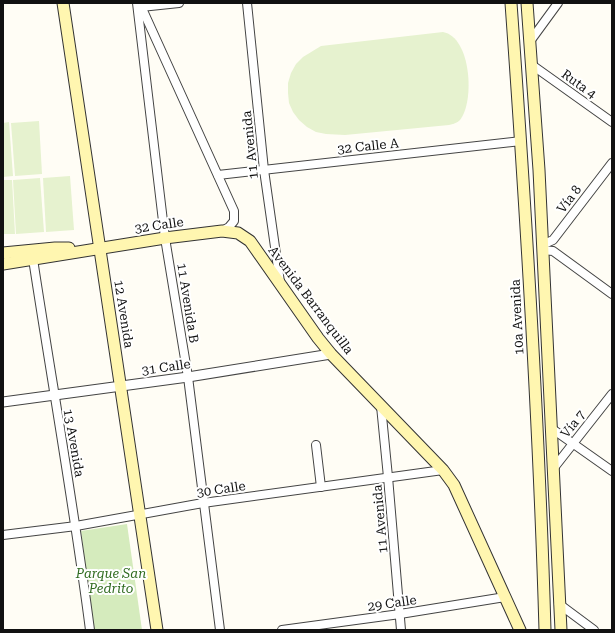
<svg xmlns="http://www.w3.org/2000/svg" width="615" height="633" font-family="'Roboto Serif',serif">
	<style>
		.green { fill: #d5ebbd }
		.pitch { fill: #e6f2cf }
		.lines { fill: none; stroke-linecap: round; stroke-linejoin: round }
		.minor-casing { stroke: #444; stroke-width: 10 }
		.tertiary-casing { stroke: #444; stroke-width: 11 }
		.secondary-casing { stroke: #333; stroke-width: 13 }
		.minor { stroke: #fff; stroke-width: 8 }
		.tertiary { stroke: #fff; stroke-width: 9 }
		.secondary { stroke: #fff6b0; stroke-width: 11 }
		.labels { text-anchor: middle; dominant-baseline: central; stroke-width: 4; stroke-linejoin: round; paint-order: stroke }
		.street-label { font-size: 13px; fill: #111; stroke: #fff }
		.park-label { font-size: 13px; font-style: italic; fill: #2f6b1f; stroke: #fff }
	</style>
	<rect width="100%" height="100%" fill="#fffdf5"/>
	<path class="green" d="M127,524L142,630H94L81,531Z"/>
	<g class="pitch">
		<path d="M443,32C471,37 475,101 460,120C457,123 453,124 449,125L345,135L326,134L316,132L307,127L299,120L293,112L289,103L288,93V83L291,73L296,64L303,57L321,46Z"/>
		<path d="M39,121L42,174L15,176L11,123Z"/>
		<path d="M9,122L13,176L3,177V123Z"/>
		<path d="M70,176L74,230L46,232L43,178Z"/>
		<path d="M40,178L44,232L16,234L13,180Z"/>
		<path d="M3,180H12L15,234H3Z"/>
	</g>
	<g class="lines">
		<g class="minor-casing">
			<g id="minor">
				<path d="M137,3L165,238L188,377L220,630"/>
				<path d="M247,3L264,170L280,282"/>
				<path d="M140,4L234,211V221L229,227L222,231"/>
				<path d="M141,7L179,3"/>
				<path d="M531,40L558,3"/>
				<path d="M532,65L612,122"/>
				<path d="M218,175L521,141"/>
				<path d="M542,245L553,240L612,163"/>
				<path d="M542,250L553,251L612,294"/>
				<path d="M33,259C52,383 74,506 90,630"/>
				<path d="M381,406L388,477L401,630"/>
				<path d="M551,428L612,471"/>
				<path d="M316,445L321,487"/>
				<path d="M553,469L612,394"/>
				<path d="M3,535L76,526L203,503L443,470"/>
				<path d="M559,604L594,630"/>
				<path d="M282,630L400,614L505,597"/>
			</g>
		</g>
		<g class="tertiary-casing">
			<path id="tertiary" d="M3,402L188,377L331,354"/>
		</g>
		<g class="secondary-casing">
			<g id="secondary">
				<path d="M63,3L157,630"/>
				<path d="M511,3C526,212 539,421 545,630"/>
				<path d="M527,3L539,170L561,630"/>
				<path d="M3,253L55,248H69"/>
				<path d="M3,264L165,238L222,231L238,233L250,241L318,338L331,354L443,470L454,485L520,630"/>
			</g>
		</g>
		<use href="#minor" class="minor"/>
		<use href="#tertiary" class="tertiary"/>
		<use href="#secondary" class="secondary"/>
	</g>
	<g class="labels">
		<g class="street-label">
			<text transform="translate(579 84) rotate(36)">Ruta 4</text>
			<text transform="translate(250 145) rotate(-96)">11 Avenida</text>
			<text transform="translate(368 146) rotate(-6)">32 Calle A</text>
			<text transform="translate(569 199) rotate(-53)">Vía 8</text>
			<text transform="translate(159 225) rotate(-8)">32 Calle</text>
			<text transform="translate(311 300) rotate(53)">Avenida Barranquilla</text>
			<text transform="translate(188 303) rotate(81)">11 Avenida B</text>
			<text transform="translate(124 314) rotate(81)">12 Avenida</text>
			<text transform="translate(517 317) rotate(-93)">10a Avenida</text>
			<text transform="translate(166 367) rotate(-8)">31 Calle</text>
			<text transform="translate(573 424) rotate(-51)">Vía 7</text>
			<text transform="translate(74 443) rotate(80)">13 Avenida</text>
			<text transform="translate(221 489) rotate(-8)">30 Calle</text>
			<text transform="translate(380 519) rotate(-95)">11 Avenida</text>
			<text transform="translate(392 603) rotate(-8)">29 Calle</text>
		</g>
		<g class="park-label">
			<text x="111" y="573">Parque San<tspan x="111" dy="15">Pedrito</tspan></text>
		</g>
	</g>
	<rect width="615" height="633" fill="none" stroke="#111111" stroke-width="8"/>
</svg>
